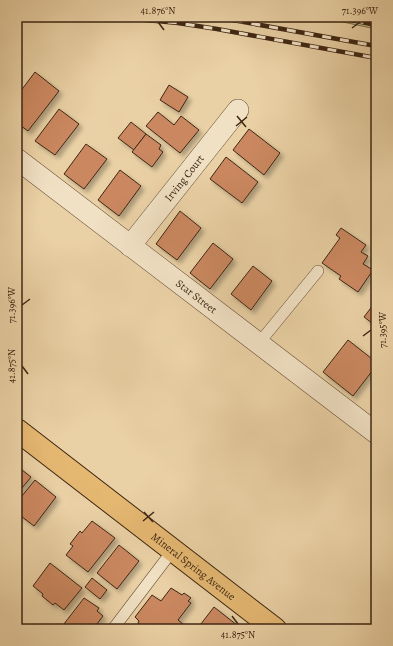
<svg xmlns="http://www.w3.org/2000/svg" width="393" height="646" font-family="Alegreya,serif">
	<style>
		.green { fill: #b9bb85; stroke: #7c704c }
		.building { fill: #cb8861; stroke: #3e2613; filter: url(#shadow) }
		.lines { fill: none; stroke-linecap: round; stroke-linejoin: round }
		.lane-casing { stroke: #695138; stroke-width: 12 }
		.street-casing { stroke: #695138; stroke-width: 22 }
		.primary-casing { stroke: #3e2613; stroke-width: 24 }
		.lane { stroke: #f1e1c4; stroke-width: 11 }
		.street { stroke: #f1e1c4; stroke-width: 21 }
		.primary { stroke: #e5b872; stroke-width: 22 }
		.rail-casing { stroke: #3e2613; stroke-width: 4.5 }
		.rail { stroke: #f1e1c4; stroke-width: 3; stroke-dasharray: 9; stroke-linecap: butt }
		.ticks { fill: none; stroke: #3e2613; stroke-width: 1.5 }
		.labels { text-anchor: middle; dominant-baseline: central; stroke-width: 4; stroke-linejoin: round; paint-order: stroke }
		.street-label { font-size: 11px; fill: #3e2613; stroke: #f1e1c4 }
		.neatline { fill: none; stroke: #3e2613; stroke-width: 1.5 }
		.ticks-label { font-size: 10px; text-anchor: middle; fill: #3e2613 }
	</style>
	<defs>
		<filter id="shadow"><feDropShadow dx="3.5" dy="3.5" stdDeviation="2" flood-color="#0004"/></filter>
	</defs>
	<rect width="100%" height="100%" fill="#ead1a5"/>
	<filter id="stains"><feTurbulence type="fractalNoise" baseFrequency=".005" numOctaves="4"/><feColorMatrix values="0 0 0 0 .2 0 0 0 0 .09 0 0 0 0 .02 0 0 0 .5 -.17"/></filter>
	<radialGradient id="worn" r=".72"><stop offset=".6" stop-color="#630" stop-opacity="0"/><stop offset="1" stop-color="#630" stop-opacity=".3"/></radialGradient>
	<path class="green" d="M319,17H376V29Z"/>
	<g class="building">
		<path d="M35,72L59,91L28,131L17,123V96Z"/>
		<path d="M169,85L188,97L179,112L160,100Z"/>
		<path d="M59,109L79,124L55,155L35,141Z"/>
		<path d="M158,112L174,125L181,116L199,130L180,153L146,126Z"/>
		<path d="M131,122L146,134L134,150L118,138Z"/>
		<path d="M249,129L280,153L264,175L233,150Z"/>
		<path d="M146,134L161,145L159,149L163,152L152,167L132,152Z"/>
		<path d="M86,144L107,159L84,189L64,174Z"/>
		<path d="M226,157L258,182L242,203L210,179Z"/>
		<path d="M120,170L141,186L119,216L98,200Z"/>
		<path d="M180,211L201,228L177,260L156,244Z"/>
		<path d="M341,228L366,245L361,252L368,256L363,264L373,270L358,292L339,279L341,276L322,263L340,238L336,235Z"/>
		<path d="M213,243L233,259L210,289L190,273Z"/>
		<path d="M253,266L272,281L251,310L231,294Z"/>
		<path d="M376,301V326L364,317Z"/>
		<path d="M348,340L376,362V366L353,396L323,372Z"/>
		<path d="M17,466L31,477L17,494Z"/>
		<path d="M35,480L56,497L34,526L17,513V502Z"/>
		<path d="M92,521L115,538L88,572L66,555L73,546L70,544L80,531L82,533Z"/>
		<path d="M119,545L139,561L117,589L97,573Z"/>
		<path d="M50,563L82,588L64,610L55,603L53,605L42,596L43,594L33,586Z"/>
		<path d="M92,578L107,590L100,599L85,587Z"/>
		<path d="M171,588L182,595L184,593L191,598L188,601L191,603L178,620L189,629H146L138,623L139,621L135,617L152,595L161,601Z"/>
		<path d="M84,598L99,608L97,611L103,616L93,629H60Z"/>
		<path d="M214,607L242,629H197Z"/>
	</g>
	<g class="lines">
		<g class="lane-casing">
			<g id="lane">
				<path d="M259,343L318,271"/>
				<path d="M113,629L173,550"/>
			</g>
		</g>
		<g class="street-casing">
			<g id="street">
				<path id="s1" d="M17,159L376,433"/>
				<path id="s2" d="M130,246L238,110"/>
			</g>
		</g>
		<g class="primary-casing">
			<g id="primary">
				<path id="s3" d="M17,430L275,629"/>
			</g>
		</g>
		<use href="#lane" class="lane"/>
		<use href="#street" class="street"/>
		<use href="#primary" class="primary"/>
		<g class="rail-casing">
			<g id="rail">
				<path d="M114,17L178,23L217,29L376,58"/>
				<path d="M216,17L376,46"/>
				<path d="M337,17L376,25"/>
			</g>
		</g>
		<use href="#rail" class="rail"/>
	</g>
	<path class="ticks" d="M158,22L164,30M352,28L360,22M237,116L246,127M236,126L247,117M22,305L30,299M363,336L371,330M22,366L28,374M144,512L153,522M143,521L154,512M232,616L238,624"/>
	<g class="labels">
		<g class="street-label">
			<text stroke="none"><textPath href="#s2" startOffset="87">Irving Court</textPath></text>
			<text stroke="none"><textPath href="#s1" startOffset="226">Star Street</textPath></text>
			<text stroke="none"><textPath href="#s3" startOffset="223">Mineral Spring Avenue</textPath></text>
		</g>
	</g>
	<rect width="393" height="646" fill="none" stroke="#ead1a5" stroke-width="44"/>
	<rect x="22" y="22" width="349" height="602" class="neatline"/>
	<g class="ticks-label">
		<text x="158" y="14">41.876°N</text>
		<text x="360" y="14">71.396°W</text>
		<text transform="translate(11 305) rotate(-90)" y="4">71.396°W</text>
		<text transform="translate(382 330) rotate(-90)" y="4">71.395°W</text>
		<text transform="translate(11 366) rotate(-90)" y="4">41.875°N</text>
		<text x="238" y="638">41.875°N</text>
	</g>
	<rect width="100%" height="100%" filter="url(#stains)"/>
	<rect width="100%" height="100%" fill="url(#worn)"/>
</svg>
